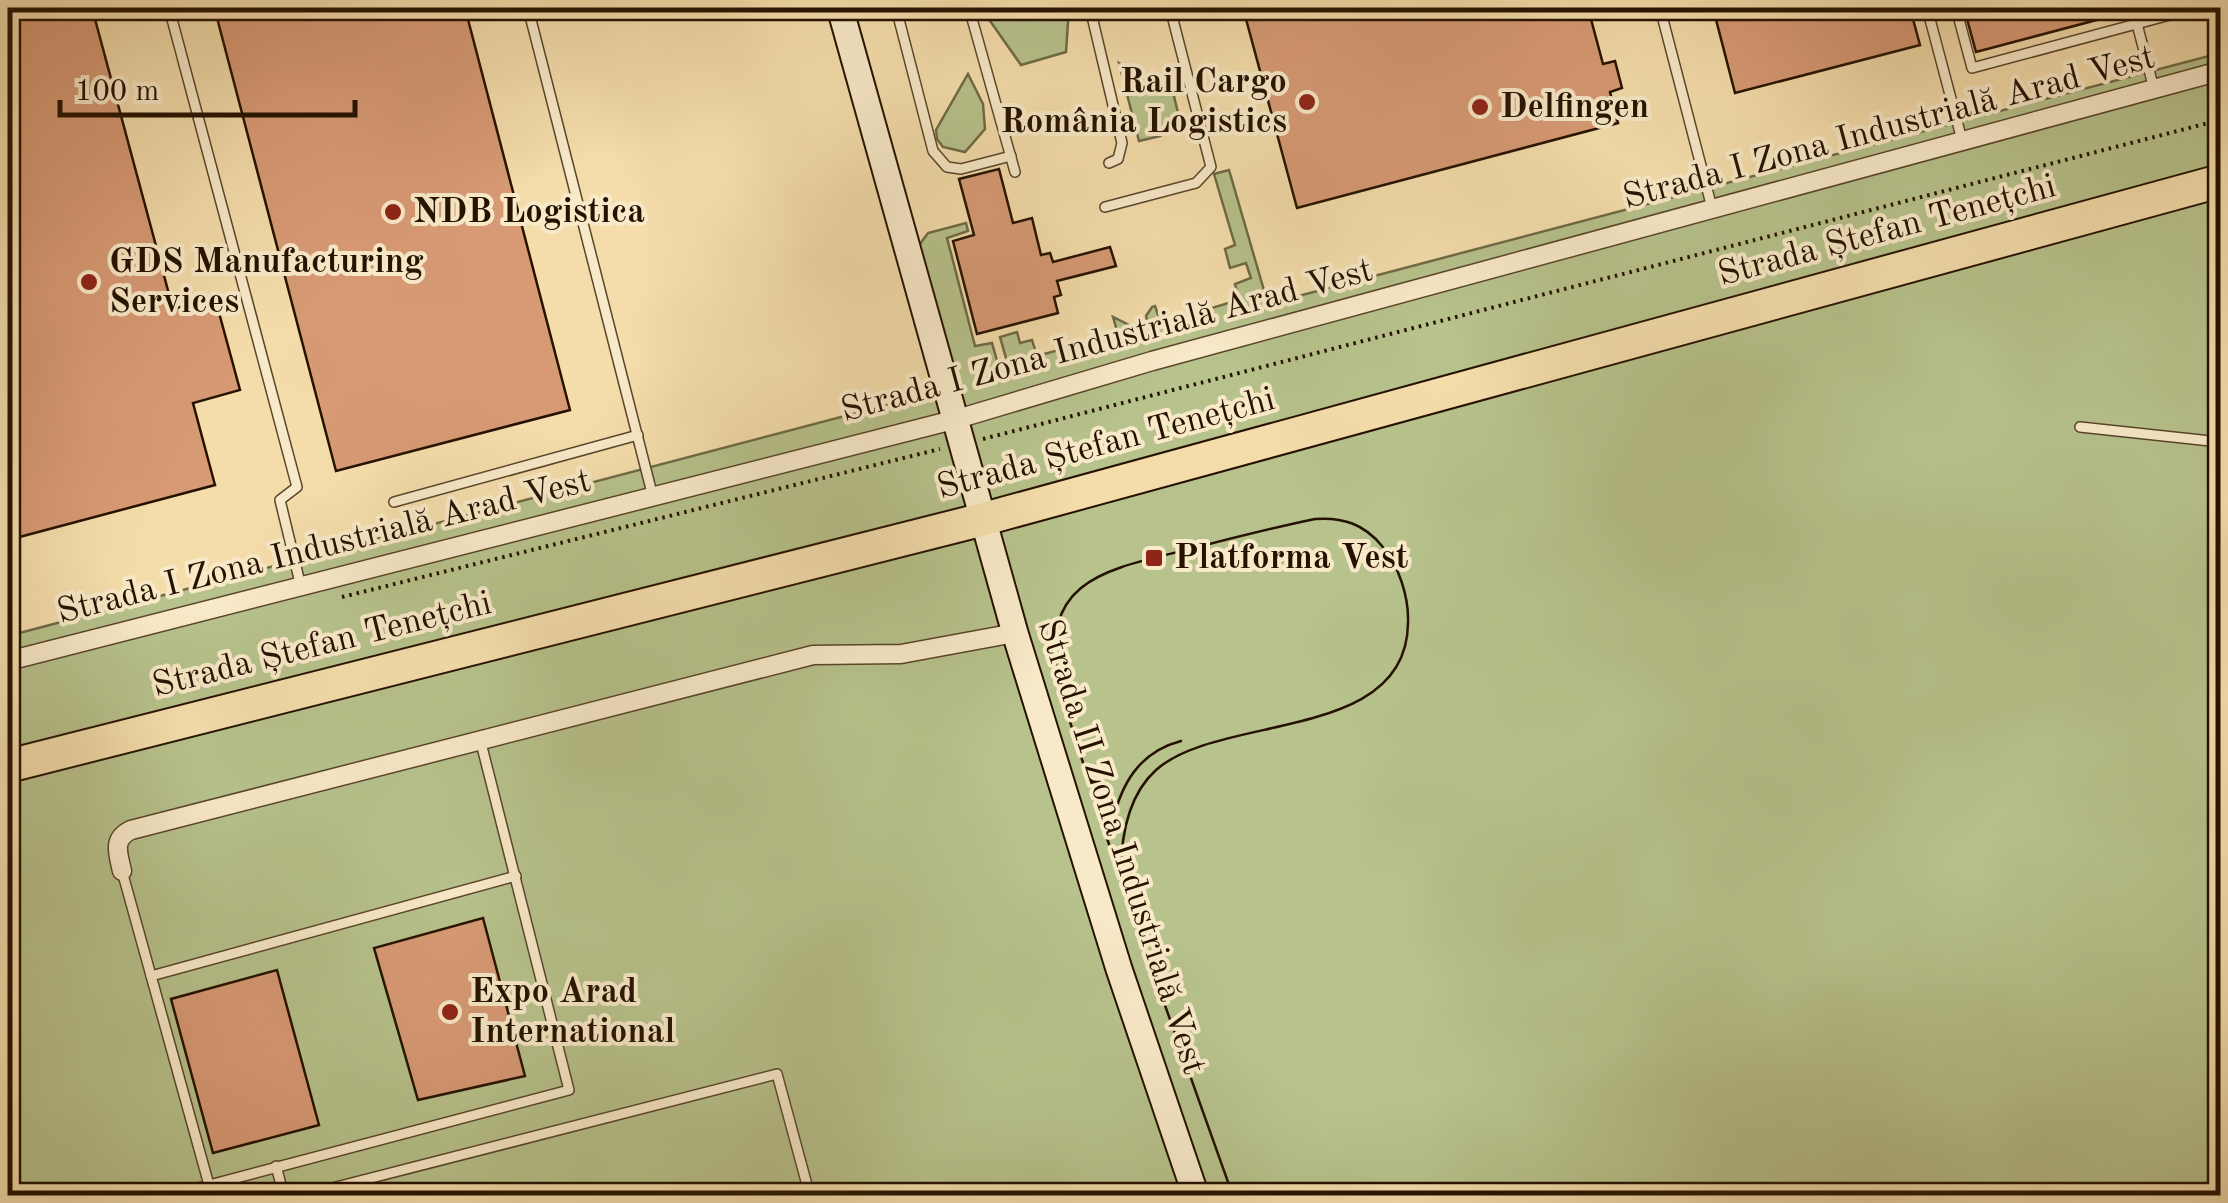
<svg xmlns="http://www.w3.org/2000/svg" width="2228" height="1203" font-family="'Old Standard TT',serif">
	<style>
		.green { fill: #b7c28c; stroke: #6e6a46; stroke-width: 2.5 }
		.building { fill: #d79a75; stroke: #251200; stroke-width: 2.5 }
		.lines { fill: none; stroke-linecap: round; stroke-linejoin: round }
		.lane-casing { stroke: #59452b; stroke-width: 12 }
		.street-casing { stroke: #59452b; stroke-width: 21 }
		.secondary-casing { stroke: #251200; stroke-width: 29 }
		.highway-casing { stroke: #251200; stroke-width: 36 }
		.path { stroke: #251200; stroke-width: 4; stroke-dasharray: 2.5 5; stroke-linecap: butt }
		.lane { stroke: #f8e9c8; stroke-width: 9 }
		.street { stroke: #f8e9c8; stroke-width: 18 }
		.secondary { stroke: #f8e9c8; stroke-width: 25 }
		.highway { stroke: #f4ddab; stroke-width: 32 }
		.tram { stroke: #251200; stroke-width: 2.5 }
		.poi-dot { fill: #8f2418; stroke: #f8e9c8; stroke-width: 4 }
		.labels { text-anchor: middle; dominant-baseline: central; stroke-width: 8; stroke-linejoin: round; paint-order: stroke }
		.poi-label { font-size: 35px; font-weight: bold; fill: #251200; stroke: #f8e9c8; text-anchor: start }
		.street-label { font-size: 35px; fill: #251200; stroke: #f8e9c8 }
	</style>
	<rect width="100%" height="100%" fill="#f4ddab"/>
	<filter id="stains"><feTurbulence type="fractalNoise" baseFrequency=".002" numOctaves="4"/><feColorMatrix values="0 0 0 0 .2 0 0 0 0 .09 0 0 0 0 .02 0 0 0 .5 -.17"/></filter>
	<radialGradient id="worn" r=".72"><stop offset=".6" stop-color="#630" stop-opacity="0"/><stop offset="1" stop-color="#630" stop-opacity=".3"/></radialGradient>
	<g class="green">
		<path d="M981,8H1069L1066,52L1021,65Z"/>
		<path d="M2220,53V1195L8,1196V636L955,387L917,248L928,233L966,223L968,231L947,238L975,346L992,343L1001,375L1010,372L1000,337L1017,332L1020,343L1032,340L1037,356L1118,334L1113,317L1129,325L1130,341L1151,335L1146,316L1152,307L1155,306L1161,323L1239,300L1235,284L1251,278L1246,263L1230,268L1225,249L1235,245L1214,174L1229,170L1268,304Z"/>
		<path d="M1119,63L1173,92L1180,121L1160,136L1139,141Z"/>
		<path d="M968,74L983,104L985,129L965,152L943,147L937,139L936,130Z"/>
	</g>
	<g class="building">
		<path d="M8,8H92L173,309L215,298L240,390L193,403L215,485L8,540Z"/>
		<path d="M242,8H465L570,410L336,471L216,14Z"/>
		<path d="M1243,8H1320L1322,15L1349,8H1588L1603,64L1615,61L1622,88L1610,92L1618,123L1297,208Z"/>
		<path d="M1713,8H1910L1920,45L1735,93Z"/>
		<path d="M1964,8H2122L2123,13L1976,52Z"/>
		<path d="M999,169L1013,223L1032,218L1041,255L1050,253L1053,262L1110,247L1116,266L1057,281L1061,295L1054,297L1058,313L977,334L953,241L974,235L959,179Z"/>
		<path d="M483,918L525,1076L418,1100L374,948Z"/>
		<path d="M277,970L319,1125L213,1153L171,999Z"/>
	</g>
	<g class="lines">
		<g class="lane-casing">
			<g id="lane">
				<path d="M169,8L297,487L280,500L301,587"/>
				<path d="M528,8L653,497"/>
				<path d="M896,8L933,151L947,167L961,169L1011,156"/>
				<path d="M969,8L1015,172"/>
				<path d="M1090,8L1122,143L1118,159L1109,163"/>
				<path d="M1660,8L1712,208"/>
				<path d="M1927,8L1962,140"/>
				<path d="M1956,8L1972,68L2181,12L2179,8"/>
				<path d="M2137,24L2154,89"/>
				<path d="M2212,192L2220,217"/>
				<path d="M1105,207L1196,183L1211,167L1170,8"/>
				<path d="M2080,427L2220,442"/>
				<path d="M394,502L638,435"/>
				<path d="M122,871L209,1185"/>
				<path d="M151,976L516,876"/>
				<path d="M276,1166L284,1196"/>
				<path d="M168,1196L569,1090L480,739"/>
				<path d="M301,1196L777,1074L810,1196"/>
			</g>
		</g>
		<g class="street-casing">
			<g id="street">
				<path d="M8,661L957,419L1152,361L2220,71"/>
				<path d="M122,871C118,853 112,839 131,830L813,655L901,654L1015,633"/>
			</g>
		</g>
		<g class="secondary-casing">
			<path id="secondary" d="M840,8L1015,633L1119,969L1196,1196"/>
		</g>
		<g class="highway-casing">
			<path id="highway" d="M8,766L984,519L2220,181"/>
		</g>
		<g class="path">
			<path d="M983,439L2220,120"/>
			<path d="M342,597L940,449"/>
		</g>
		<use href="#lane" class="lane"/>
		<use href="#street" class="street"/>
		<use href="#secondary" class="secondary"/>
		<use href="#highway" class="highway"/>
		<g class="tram">
			<path d="M1112,824C1121,784 1139,752 1181,741"/>
			<path d="M1121,882C1120,843 1125,798 1156,770C1219,713 1407,743 1408,623C1409,597 1399,566 1382,546C1364,524 1343,517 1315,519C1271,528 1229,539 1186,550C1104,570 1039,580 1058,684L1121,882L1233,1196"/>
		</g>
	</g>
	<g class="poi-dot">
		<circle cx="1307" cy="102" r="10"/>
		<circle cx="1480" cy="107" r="10"/>
		<circle cx="393" cy="212" r="10"/>
		<circle cx="89" cy="282" r="10"/>
		<rect x="1144" y="548" width="20" height="20" rx="5"/>
		<circle cx="450" cy="1012" r="10"/>
	</g>
	<g class="labels">
		<g class="poi-label">
			<text x="1287" y="82" text-anchor="end">Rail Cargo<tspan x="1287" dy="40">România Logistics</tspan></text>
			<text x="1500" y="107">Delfingen</text>
			<text x="413" y="212">NDB Logistica</text>
			<text x="109" y="262">GDS Manufacturing<tspan x="109" dy="40">Services</tspan></text>
			<text x="1174" y="558">Platforma Vest</text>
			<text x="470" y="992">Expo Arad<tspan x="470" dy="40">International</tspan></text>
		</g>
		<g class="street-label">
			<text transform="translate(1889 128) rotate(-15)">Strada I Zona Industrială Arad Vest</text>
			<text transform="translate(1887 231) rotate(-15)">Strada Ștefan Tenețchi</text>
			<text transform="translate(1107 341) rotate(-15)">Strada I Zona Industrială Arad Vest</text>
			<text transform="translate(1106 444) rotate(-15)">Strada Ștefan Tenețchi</text>
			<text transform="translate(324 547) rotate(-14)">Strada I Zona Industrială Arad Vest</text>
			<text transform="translate(322 645) rotate(-14)">Strada Ștefan Tenețchi</text>
			<text transform="translate(1121 847) rotate(72)">Strada II Zona Industrială Vest</text>
		</g>
	</g>
	<rect width="2228" height="1203" fill="none" stroke="#f4ddab" stroke-width="40"/>
	<rect x="10" y="10" width="2208" height="1183" fill="none" stroke="#251200" stroke-width="5"/>
	<rect x="20" y="20" width="2188" height="1163" fill="none" stroke="#251200" stroke-width="2.5"/>
	<path d="M60 100v15h295v-15" fill="none" stroke="#251200" stroke-width="5"/>
	<text x="75" y="100" font-size="30" fill="#251200" stroke="#f8e9c8" stroke-width="8" paint-order="stroke">100 m</text>
	<rect width="100%" height="100%" filter="url(#stains)"/>
	<rect width="100%" height="100%" fill="url(#worn)"/>
</svg>
